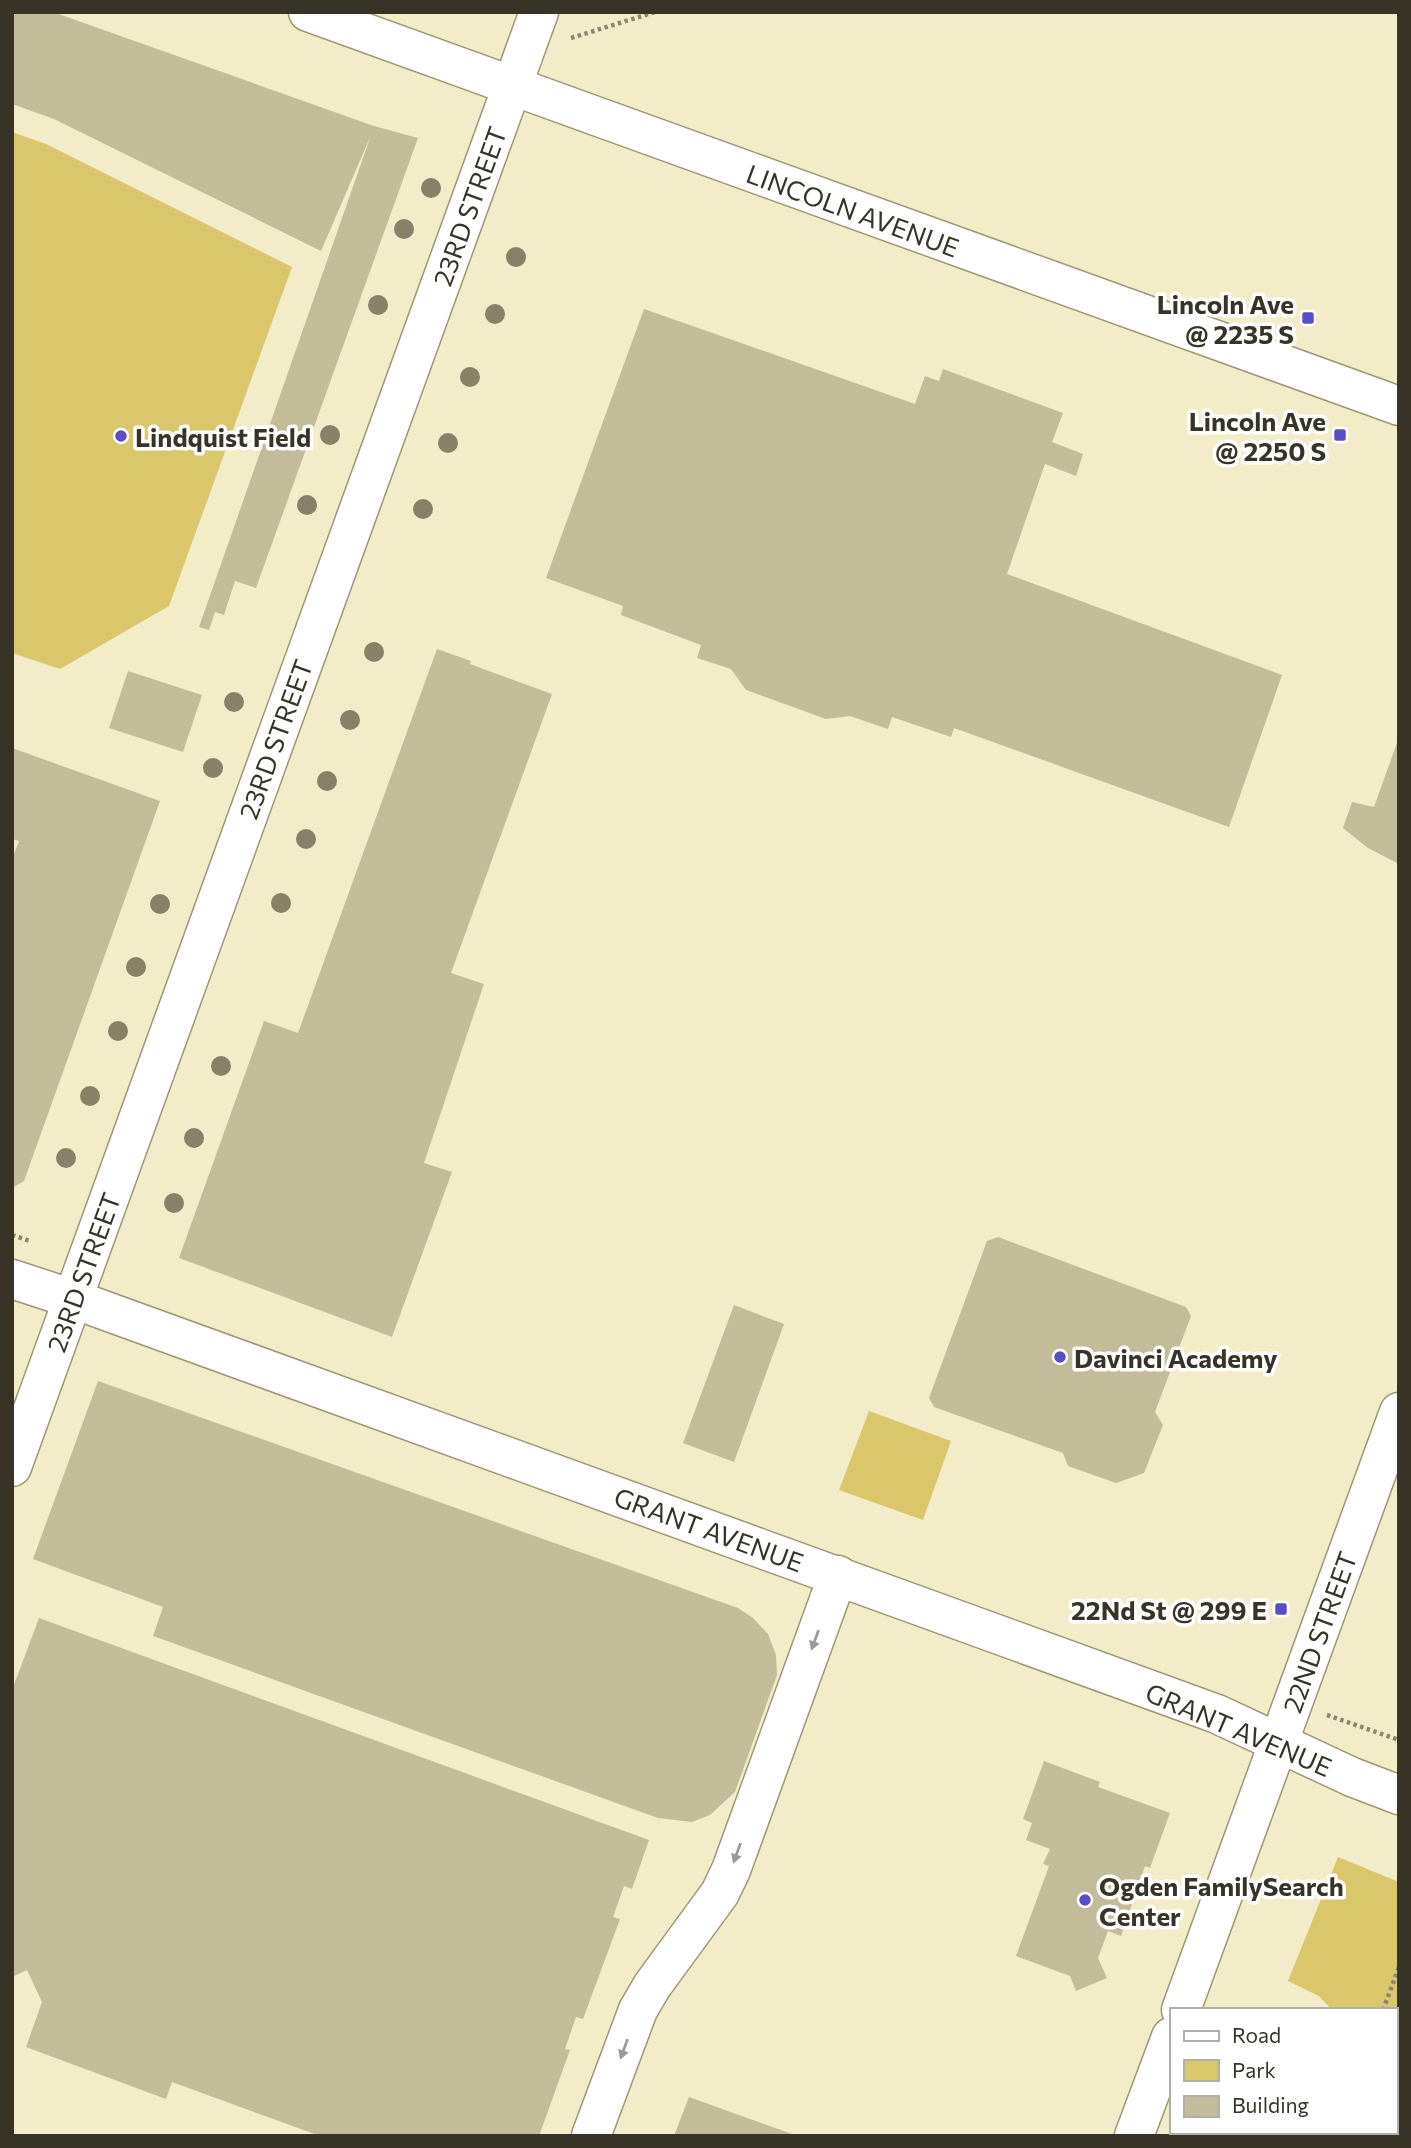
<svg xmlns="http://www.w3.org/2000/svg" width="1411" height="2148" font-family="Commissioner,sans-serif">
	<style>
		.green { fill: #dac66b }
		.building { fill: #c3bc9b }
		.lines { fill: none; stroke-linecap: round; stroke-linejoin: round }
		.minor-casing { stroke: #9e9776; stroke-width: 41 }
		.path { stroke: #8c8770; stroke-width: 4.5; stroke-dasharray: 3.5 3.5; stroke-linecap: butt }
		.minor { stroke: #fff; stroke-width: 38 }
		.tree { fill: #878167 }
		.oneway { fill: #9b9a93 }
		.poi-dot { fill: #5a4ec6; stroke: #fff; stroke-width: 2.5 }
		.labels { text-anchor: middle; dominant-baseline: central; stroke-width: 7; stroke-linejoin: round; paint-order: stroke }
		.street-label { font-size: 26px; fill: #373427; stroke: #fff }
		.poi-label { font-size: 26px; font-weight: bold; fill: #373427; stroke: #fff; text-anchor: end }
	</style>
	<rect width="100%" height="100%" fill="#f3ecc9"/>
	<g class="green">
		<path d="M12,132L46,144L292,267L169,606L60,669L12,653Z"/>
		<path d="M869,1411L951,1441L923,1520L839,1490Z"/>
		<path d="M1338,1857L1399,1882V2136H1331L1332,2132H1395V2010H1332L1319,1996L1288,1981Z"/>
	</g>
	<g class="building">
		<path d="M12,12H53L374,126L418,138L256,588L235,581L224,615L215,612L209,630L199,627L371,135L321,251L54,119L12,104Z"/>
		<path d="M644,309L915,404L925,376L939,381L943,369L1063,413L1052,442L1083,454L1076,476L1045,464L1007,574L1282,675L1229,827L954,728L951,737L892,717L888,729L850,716L826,719L746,690L731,669L697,658L701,645L621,615L623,606L546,578Z"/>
		<path d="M437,649L471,661L470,664L552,694L451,973L484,984L424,1163L452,1172L392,1337L179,1258L264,1021L298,1033Z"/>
		<path d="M128,671L202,695L183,752L109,728Z"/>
		<path d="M1399,737V864L1368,848L1343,828L1352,802L1374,807Z"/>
		<path d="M12,748L160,801L24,1181L12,1188V859L19,841L12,839Z"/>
		<path d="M998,1237L1186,1307L1191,1316L1155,1412L1163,1425L1144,1473L1116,1483L1068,1466L1063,1453L934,1407L929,1398L987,1241Z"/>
		<path d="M734,1305L784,1324L734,1462L683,1443Z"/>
		<path d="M98,1381L738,1608L753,1618L768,1634L776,1655L777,1675L735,1792L710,1815L692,1822L658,1818L153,1636L163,1607L33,1559Z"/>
		<path d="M39,1618L649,1840L632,1889L624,1886L613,1917L620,1919L583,2019L576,2017L565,2049L570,2050L539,2136H320L172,2082L166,2099L26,2047L42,2002L27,1970L12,1977V1690Z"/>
		<path d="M1044,1761L1100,1782L1098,1787L1170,1813L1150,1868L1145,1866L1121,1936L1108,1931L1098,1958L1107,1978L1076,1991L1070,1976L1016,1956L1049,1866L1043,1864L1050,1849L1026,1840L1032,1823L1023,1819Z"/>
		<path d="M689,2097L795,2135V2136H674Z"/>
	</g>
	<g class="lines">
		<g class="minor-casing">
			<g id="minor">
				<path d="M308,12L1399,406"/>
				<path d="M12,1279L73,1299L1217,1714L1352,1777L1399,1795"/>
				<path d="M12,1467L539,12"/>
				<path d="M1181,2010L1399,1412"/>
				<path d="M591,2136L638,2010L652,1986L720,1893L731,1870L838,1575"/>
				<path d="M1134,2136L1171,2037"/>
			</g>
		</g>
		<g class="path">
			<path d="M571,38L655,12"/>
			<path d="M12,1235L30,1241"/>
			<path d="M1327,1715L1399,1740"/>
			<path d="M1383,2010L1399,1967"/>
			<path d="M1337,2136L1339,2132"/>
		</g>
		<use href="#minor" class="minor"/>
	</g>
	<g class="tree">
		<circle cx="431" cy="188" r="10"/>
		<circle cx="404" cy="229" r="10"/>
		<circle cx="516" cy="257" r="10"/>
		<circle cx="378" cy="305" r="10"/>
		<circle cx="495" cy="314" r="10"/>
		<circle cx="470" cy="377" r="10"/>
		<circle cx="330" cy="435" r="10"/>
		<circle cx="448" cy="443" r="10"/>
		<circle cx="307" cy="505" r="10"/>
		<circle cx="423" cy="509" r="10"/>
		<circle cx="374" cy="652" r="10"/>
		<circle cx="234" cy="702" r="10"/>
		<circle cx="350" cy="720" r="10"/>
		<circle cx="213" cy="768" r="10"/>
		<circle cx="327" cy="781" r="10"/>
		<circle cx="306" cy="839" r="10"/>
		<circle cx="281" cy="903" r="10"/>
		<circle cx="160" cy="904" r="10"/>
		<circle cx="136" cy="967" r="10"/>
		<circle cx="118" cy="1031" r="10"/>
		<circle cx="221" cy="1066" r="10"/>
		<circle cx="90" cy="1096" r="10"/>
		<circle cx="194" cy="1138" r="10"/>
		<circle cx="66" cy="1158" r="10"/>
		<circle cx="174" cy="1203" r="10"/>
	</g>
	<defs><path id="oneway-solid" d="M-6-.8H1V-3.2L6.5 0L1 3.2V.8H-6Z" transform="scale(1.75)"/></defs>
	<g class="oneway">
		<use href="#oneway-solid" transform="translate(815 1640) rotate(110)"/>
		<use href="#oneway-solid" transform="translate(737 1853) rotate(110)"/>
		<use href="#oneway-solid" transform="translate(624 2049) rotate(110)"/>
	</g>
	<g class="poi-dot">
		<rect x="1301" y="311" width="14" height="14" rx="3.5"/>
		<rect x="1333" y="428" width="14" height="14" rx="3.5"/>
		<circle cx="121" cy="436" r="7"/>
		<circle cx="1060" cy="1357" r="7"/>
		<rect x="1274" y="1602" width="14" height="14" rx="3.5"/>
		<circle cx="1085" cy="1900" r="7"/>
	</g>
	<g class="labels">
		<g class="street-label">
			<text transform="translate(469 206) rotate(-70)">23RD STREET</text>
			<text transform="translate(853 210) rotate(20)">LINCOLN AVENUE</text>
			<text transform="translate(275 739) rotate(-70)">23RD STREET</text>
			<text transform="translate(83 1272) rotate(-70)">23RD STREET</text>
			<text transform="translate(709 1529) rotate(20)">GRANT AVENUE</text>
			<text transform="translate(1319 1632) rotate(-70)">22ND STREET</text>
			<text transform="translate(1239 1729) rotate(23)">GRANT AVENUE</text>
		</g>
		<g class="poi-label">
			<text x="1294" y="303">Lincoln Ave<tspan x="1294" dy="30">@ 2235 S</tspan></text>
			<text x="1326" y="420">Lincoln Ave<tspan x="1326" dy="30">@ 2250 S</tspan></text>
			<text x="135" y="436" text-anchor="start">Lindquist Field</text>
			<text x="1074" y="1357" text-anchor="start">Davinci Academy</text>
			<text x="1267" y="1609">22Nd St @ 299 E</text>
			<text x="1099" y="1885" text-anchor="start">Ogden FamilySearch<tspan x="1099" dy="30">Center</tspan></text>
		</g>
	</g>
	<rect width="1411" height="2148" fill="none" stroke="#373427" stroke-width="28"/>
	<rect x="1170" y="2008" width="228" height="126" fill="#ffffff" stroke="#afaea9" stroke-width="2"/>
	<rect x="1184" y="2031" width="35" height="10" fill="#ffffff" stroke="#afaea9" stroke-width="2"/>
	<text x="1232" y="2043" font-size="21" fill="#373427">Road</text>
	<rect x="1184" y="2060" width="35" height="21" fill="#dac66b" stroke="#afaea9" stroke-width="2"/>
	<text x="1232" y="2078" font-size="21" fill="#373427">Park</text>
	<rect x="1184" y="2096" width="35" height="21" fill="#c3bc9b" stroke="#afaea9" stroke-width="2"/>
	<text x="1232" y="2113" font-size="21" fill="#373427">Building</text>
</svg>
